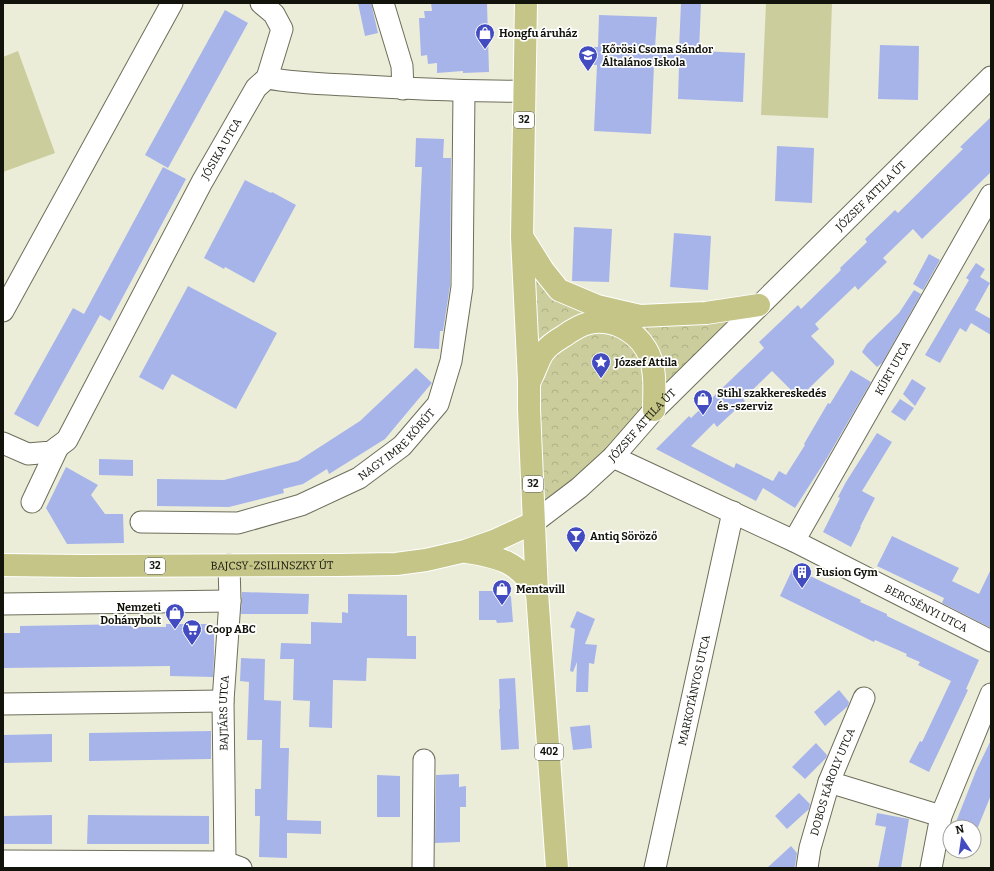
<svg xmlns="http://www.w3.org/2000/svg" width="994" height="871" font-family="Bitter,serif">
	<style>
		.green { fill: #cbcd9d }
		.park { fill: url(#park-crowns) }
		.building { fill: #a7b4ea }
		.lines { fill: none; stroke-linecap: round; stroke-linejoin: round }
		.minor-casing { stroke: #6d6e5b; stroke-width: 23 }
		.major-casing { stroke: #fff; stroke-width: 24 }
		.minor { stroke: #fff; stroke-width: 21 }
		.major { stroke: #c5c588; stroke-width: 22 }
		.labels { text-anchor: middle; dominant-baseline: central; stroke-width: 3.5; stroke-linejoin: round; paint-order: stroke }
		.shield { fill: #fff; stroke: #595a54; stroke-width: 1 }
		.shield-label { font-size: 10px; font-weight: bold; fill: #12130b }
		.poi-label { font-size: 11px; font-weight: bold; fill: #12130b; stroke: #fff; text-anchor: start }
		.street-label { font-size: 11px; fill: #12130b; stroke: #fff }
	</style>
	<defs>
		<pattern id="park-crowns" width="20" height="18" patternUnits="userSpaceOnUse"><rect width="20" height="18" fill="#cbcd9d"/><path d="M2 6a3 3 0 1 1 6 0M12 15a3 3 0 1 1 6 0" fill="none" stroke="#adaf86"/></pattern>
	</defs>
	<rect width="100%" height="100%" fill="#ecedd8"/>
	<g class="green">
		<path d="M766,3H832L828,118L761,115Z"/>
		<path d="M18,51L55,153L3,172V57Z"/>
	</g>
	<path class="park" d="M522,237L543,270L597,306L759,305L533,523Z"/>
	<g class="building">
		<path d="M358,3H371L378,33L365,36Z"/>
		<path d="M431,3H487L489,72L463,73V71L437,73V63L428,64L427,55L421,56L419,18H425L424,11H432Z"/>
		<path d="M681,3H701L699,51L745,53L743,102L678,99L679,66L654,65L651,134L594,131L597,65H594V47H598L599,15L657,17L655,48L679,49Z"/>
		<path d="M225,10L248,23L168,168L145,155Z"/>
		<path d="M880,45L919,46L918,100L878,99Z"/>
		<path d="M991,117V172L922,239L913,229L883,258L887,262L858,290L855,286L815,324L819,329L811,336L834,360V364L799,398L772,371L743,399L745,401L717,427L714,423L691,446L734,468L736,463L773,481L779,471L786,475L805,445L804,444L828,403L830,404L851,370L871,382L827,458L795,508L763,488L756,501L656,449L689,416L691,418L764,348L759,342L798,305L801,309L841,270L840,268L867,242L865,239L895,210L898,213L963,149L960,147Z"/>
		<path d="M416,138L444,139L443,158H451L450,286L443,331H440L439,349L414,348L422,167H415Z"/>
		<path d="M777,146L814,148L812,203L775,201Z"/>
		<path d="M163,167L186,179L110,321L100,315L38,427L14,414L73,308L84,314Z"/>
		<path d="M245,180L271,193L272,192L296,205L254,283L225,267L224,269L204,258Z"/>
		<path d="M574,227L612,229L609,282L572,281Z"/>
		<path d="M674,233L711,236L708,290L670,287Z"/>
		<path d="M929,254L940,260L923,290L913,284Z"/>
		<path d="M976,263L985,269L980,277L990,283L975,310L991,319V335L971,323L966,332L960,328L940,363L925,355L969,280L966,278Z"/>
		<path d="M188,286L277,333L236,409L172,374L163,390L139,377Z"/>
		<path d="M914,290L921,294L882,363L877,367L862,352L867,344L899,313Z"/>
		<path d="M416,368L432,383L431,384L385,439L329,474L327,469L303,484L283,489L284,493L229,507L157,506V479L224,480L298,461L360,421Z"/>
		<path d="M912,379L926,388L915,406L903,394Z"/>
		<path d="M900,399L914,408L905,421L891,412Z"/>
		<path d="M877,433L892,442L862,491L875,498L860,527H861L851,547L823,532L840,498L838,497L846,482Z"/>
		<path d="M99,459L133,460V476L99,475Z"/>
		<path d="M66,467L98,485L91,495L105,514H123L124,543L67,544L46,508Z"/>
		<path d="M892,536L959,568L952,581L979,594L991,569V628L942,603L944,598L877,566Z"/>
		<path d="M793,568L861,600L860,602L887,614V616L979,660L966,689L968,690L929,772L909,762L920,741L922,742L951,681L918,665L920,662L906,656L907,654L875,640L874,642L780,596Z"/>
		<path d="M479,591H508L511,597L513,622L497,623L496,620H479Z"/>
		<path d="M242,592L309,594L308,614H241Z"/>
		<path d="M348,594L407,595V636H416V659L367,658L366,681L333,680L332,728L309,727L310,701L293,700L294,659H280L281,643L311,644V622L342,623V612L348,613Z"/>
		<path d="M577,611L595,619L585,644L597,645L594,664L589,663L588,692H576L577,662L573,672L570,671L575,629L570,627Z"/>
		<path d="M131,624V627H166V624H214V657L213,677L170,676V666L3,668V633H20V626Z"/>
		<path d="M241,658L265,659L264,700L281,701L280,748H289L287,820L321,821V834L287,833V858L259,857L260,816H255V789H261L262,740H247L249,682L240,681Z"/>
		<path d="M515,678L519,749L501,750L499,709H500L499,679Z"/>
		<path d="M839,690L849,702L848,706L825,726L814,712Z"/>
		<path d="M590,725L592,748L573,750L570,727Z"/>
		<path d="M211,731V759L89,761V733Z"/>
		<path d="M52,734V762L3,763V735Z"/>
		<path d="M991,740V795L978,827H954L976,771Z"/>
		<path d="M816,743L827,755L826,758L805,779L792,767Z"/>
		<path d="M459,774V787L466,786V807H460V842L435,843L436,775Z"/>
		<path d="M377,775L400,776V817H377Z"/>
		<path d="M799,793L810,804L809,809L787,829L775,816Z"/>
		<path d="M877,813L909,819L901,868H878L886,827L875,825Z"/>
		<path d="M52,815V844H3V816Z"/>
		<path d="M88,815L209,816V844H87Z"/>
		<path d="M791,846L797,853L795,866L793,868H767Z"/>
	</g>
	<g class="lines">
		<g class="minor-casing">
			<g id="minor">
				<path d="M383,3L402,66L403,89"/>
				<path d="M267,78C299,84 332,84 365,86C418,89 471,92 524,91"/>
				<path d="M3,311L172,3"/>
				<path id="s1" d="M3,443L28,454L51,452L67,440L202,182L256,88L267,78L282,29L274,14L261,3"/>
				<path id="s2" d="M613,457L794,541L991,641"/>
				<path d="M32,502L58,447"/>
				<path id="s3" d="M141,522L238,523L301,505L359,478L402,446L438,404L451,361L462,287L464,91"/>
				<path id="s4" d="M533,523L579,488L613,457L654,410L991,77"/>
				<path id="s5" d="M794,541L991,195"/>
				<path d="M3,604L230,601"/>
				<path d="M3,704L223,701"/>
				<path d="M829,782L941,816"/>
				<path d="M3,861L225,862L241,868"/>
				<path id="s6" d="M225,862L223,701L230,601L229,565"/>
				<path d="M423,868L424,760"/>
				<path id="s7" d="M655,868L733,512"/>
				<path id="s8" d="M807,868L810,848L829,782L864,698"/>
				<path d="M931,868L941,816L991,694"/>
			</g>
		</g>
		<g class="major-casing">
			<g id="major">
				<path d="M526,3L522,237L529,381V409L537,593L557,868"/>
				<path d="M523,238L543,270L559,290L597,306L640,316L706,313L759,305"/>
				<path d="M531,379C535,371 538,361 543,353C548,346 557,340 564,336C571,331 580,325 589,323C611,318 635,330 646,349C657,367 654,390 654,410"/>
				<path d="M467,552C500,557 519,562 537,593"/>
				<path id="s9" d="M3,565L81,566L339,565L396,564L426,560L465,551L494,541L533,523"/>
			</g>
		</g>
		<use href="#minor" class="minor"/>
		<use href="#major" class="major"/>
	</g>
	<defs>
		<g id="shop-pin" transform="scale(1)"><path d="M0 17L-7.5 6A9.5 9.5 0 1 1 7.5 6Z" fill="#424bc0" stroke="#fff"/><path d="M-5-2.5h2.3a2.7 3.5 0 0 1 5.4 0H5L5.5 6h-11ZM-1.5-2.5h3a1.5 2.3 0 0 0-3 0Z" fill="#fff"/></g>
		<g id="school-pin" transform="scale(1)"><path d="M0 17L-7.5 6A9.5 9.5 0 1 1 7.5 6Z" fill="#424bc0" stroke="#fff"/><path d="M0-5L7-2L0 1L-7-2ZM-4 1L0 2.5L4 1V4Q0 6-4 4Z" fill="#fff"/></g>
		<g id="sight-pin" transform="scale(1)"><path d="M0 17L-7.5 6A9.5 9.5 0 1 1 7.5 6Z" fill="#424bc0" stroke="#fff"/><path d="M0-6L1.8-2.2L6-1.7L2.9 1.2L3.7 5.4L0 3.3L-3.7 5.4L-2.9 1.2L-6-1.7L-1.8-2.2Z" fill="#fff"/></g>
		<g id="bar-pin" transform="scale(1)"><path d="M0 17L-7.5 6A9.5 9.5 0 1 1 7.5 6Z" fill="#424bc0" stroke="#fff"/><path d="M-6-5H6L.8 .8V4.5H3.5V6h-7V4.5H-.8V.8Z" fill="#fff"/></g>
		<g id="building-pin" transform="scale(1)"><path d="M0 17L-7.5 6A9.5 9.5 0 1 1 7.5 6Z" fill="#424bc0" stroke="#fff"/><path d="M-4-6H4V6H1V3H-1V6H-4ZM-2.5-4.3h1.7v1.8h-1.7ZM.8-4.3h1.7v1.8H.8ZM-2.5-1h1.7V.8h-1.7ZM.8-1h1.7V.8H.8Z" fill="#fff"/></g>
		<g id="supermarket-pin" transform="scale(1)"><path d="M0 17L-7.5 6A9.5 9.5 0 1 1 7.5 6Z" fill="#424bc0" stroke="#fff"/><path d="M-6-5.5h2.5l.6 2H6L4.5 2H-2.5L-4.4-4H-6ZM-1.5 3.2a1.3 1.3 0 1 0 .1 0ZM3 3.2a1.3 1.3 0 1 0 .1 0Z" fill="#fff"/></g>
	</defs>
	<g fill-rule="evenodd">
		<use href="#shop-pin" x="485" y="33"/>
		<use href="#school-pin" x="588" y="55"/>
		<use href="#sight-pin" x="601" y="362"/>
		<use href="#shop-pin" x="703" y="399"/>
		<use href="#bar-pin" x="576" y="536"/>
		<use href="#building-pin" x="802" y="572"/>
		<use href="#shop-pin" x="502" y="589"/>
		<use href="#shop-pin" x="175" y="613"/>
		<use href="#supermarket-pin" x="192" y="629"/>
	</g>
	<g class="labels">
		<g class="shield">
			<rect x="514" y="112" width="20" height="16" rx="3"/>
			<rect x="523" y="476" width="20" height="16" rx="3"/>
			<rect x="145" y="558" width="20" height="16" rx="3"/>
			<rect x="535" y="744" width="28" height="16" rx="3"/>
		</g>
		<g class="shield-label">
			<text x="524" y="120">32</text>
			<text x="533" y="484">32</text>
			<text x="155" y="566">32</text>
			<text x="549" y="752">402</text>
		</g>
		<g class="poi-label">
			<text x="499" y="33">Hongfu áruház</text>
			<text x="602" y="49">Kőrösi Csoma Sándor<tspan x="602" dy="13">Általános Iskola</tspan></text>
			<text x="615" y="362">József Attila</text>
			<text x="717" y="393">Stihl szakkereskedés<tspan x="717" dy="13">és -szerviz</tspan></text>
			<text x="590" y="536">Antiq Söröző</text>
			<text x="816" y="572">Fusion Gym</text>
			<text x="516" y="589">Mentavill</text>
			<text x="161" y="607" text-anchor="end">Nemzeti<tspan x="161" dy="13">Dohánybolt</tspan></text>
			<text x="206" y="629">Coop ABC</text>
		</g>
		<g class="street-label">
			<text stroke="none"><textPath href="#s1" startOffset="400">JÓSIKA UTCA</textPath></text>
			<text stroke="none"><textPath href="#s4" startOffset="471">JÓZSEF ATTILA ÚT</textPath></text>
			<text stroke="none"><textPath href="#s5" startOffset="199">KÜRT UTCA</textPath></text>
			<text stroke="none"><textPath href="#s4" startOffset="147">JÓZSEF ATTILA ÚT</textPath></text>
			<text stroke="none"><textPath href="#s3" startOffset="277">NAGY IMRE KÖRÚT</textPath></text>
			<text stroke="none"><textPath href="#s9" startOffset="269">BAJCSY-ZSILINSZKY ÚT</textPath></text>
			<text stroke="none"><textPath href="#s2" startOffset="348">BERCSÉNYI UTCA</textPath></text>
			<text stroke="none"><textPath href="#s7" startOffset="182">MARKOTÁNYOS UTCA</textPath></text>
			<text stroke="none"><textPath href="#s6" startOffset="149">BAJTÁRS UTCA</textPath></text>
			<text stroke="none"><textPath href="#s8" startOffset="90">DOBOS KÁROLY UTCA</textPath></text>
		</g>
	</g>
	<rect width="994" height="871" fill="none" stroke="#12130b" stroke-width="8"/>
	<g transform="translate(962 839) rotate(347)"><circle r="19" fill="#ffffff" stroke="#a0a19d"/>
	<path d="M0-3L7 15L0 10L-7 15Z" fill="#424bc0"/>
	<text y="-6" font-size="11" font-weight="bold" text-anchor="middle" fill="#12130b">N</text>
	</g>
</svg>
